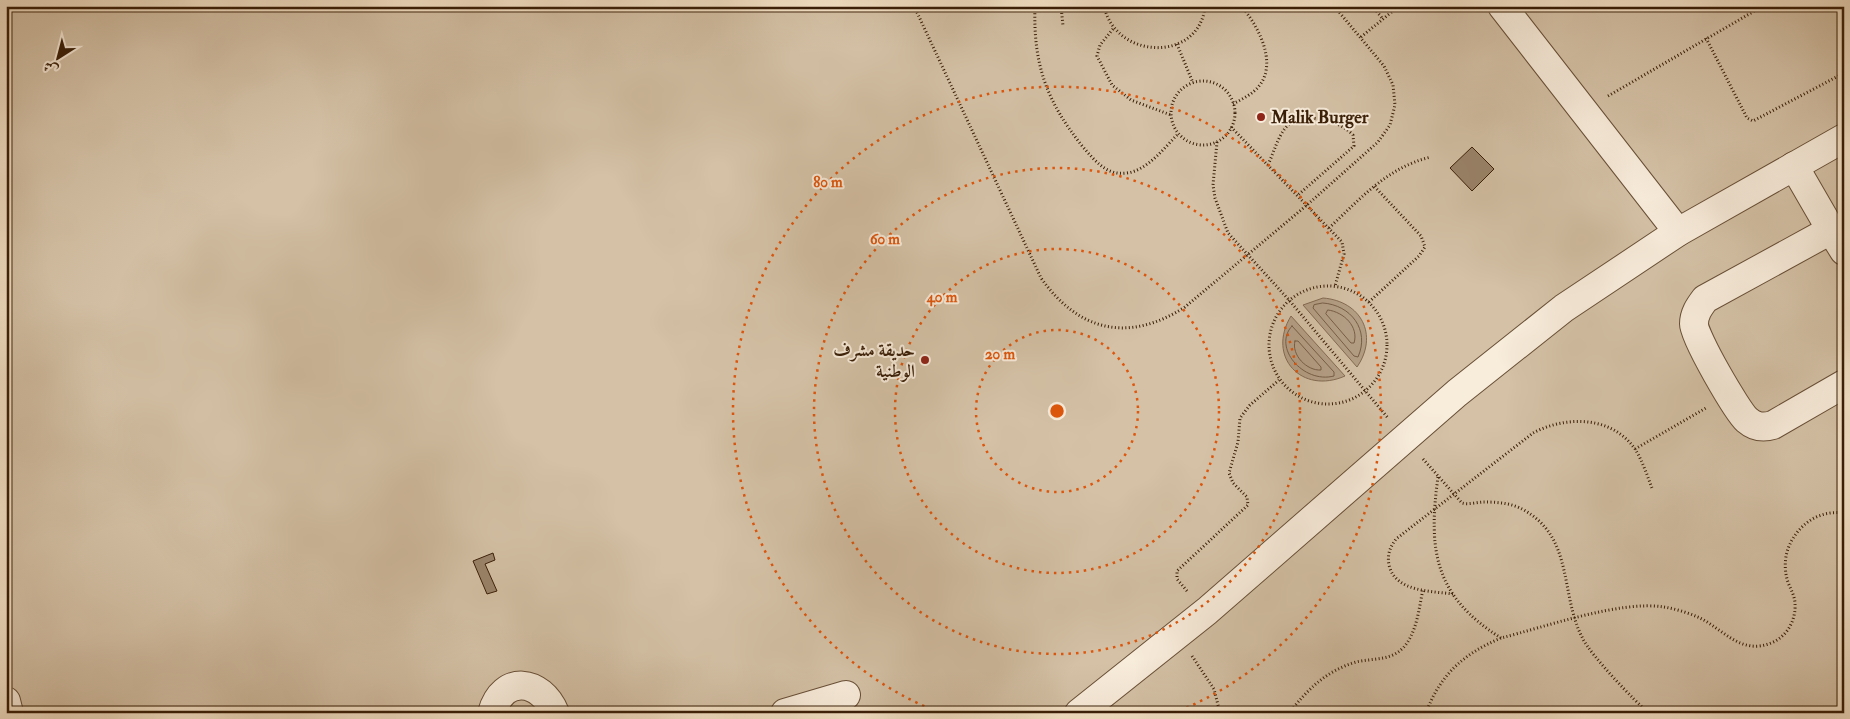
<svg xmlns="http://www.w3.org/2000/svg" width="1850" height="719" font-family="'IM FELL Double Pica',Amiri,serif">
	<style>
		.green { fill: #d4c1a6; stroke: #867056 }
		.water { fill: #b49f86; stroke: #836b53 }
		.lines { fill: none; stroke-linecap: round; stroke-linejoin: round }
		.shore { stroke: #765e46; stroke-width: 1 }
		.building { fill: #9a846b; stroke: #391e07 }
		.minor-casing { stroke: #684f37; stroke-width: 30 }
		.path { stroke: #391e07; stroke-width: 3; stroke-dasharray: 1 2.5; stroke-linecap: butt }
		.minor { stroke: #f8ecdb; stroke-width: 28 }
		.ring { fill: none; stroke: #df560c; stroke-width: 2.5; stroke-dasharray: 2.5 5 }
		.poi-dot { fill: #8f2418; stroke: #f8ecdb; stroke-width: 2 }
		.labels { text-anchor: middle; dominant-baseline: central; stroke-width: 4; stroke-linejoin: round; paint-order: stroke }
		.poi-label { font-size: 18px; font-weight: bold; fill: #391e07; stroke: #f8ecdb; text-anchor: start }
		.centre { fill: #df560c; stroke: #f8ecdb; stroke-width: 2.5 }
		.ring-label { font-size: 15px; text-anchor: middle; font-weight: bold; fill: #df560c; stroke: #f8ecdb; stroke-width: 4; stroke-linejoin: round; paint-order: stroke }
	</style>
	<rect width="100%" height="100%" fill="#f4e2c7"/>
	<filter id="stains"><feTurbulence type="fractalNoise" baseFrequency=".004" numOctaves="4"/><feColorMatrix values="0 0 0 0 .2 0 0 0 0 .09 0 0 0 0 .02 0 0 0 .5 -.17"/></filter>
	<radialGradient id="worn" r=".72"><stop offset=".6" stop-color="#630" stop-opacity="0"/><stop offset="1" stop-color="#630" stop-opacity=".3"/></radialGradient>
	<rect class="green" x="6" y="6" width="1838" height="707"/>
	<g class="water">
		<path d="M1323,298C1361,301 1379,335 1357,367L1303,305Z"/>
		<path d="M1291,316L1345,376C1302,395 1266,357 1291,316Z"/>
	</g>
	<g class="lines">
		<g class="shore">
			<path d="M1323,303C1351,305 1370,330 1358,357L1354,356L1313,308L1314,305Z"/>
			<path d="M1328,310C1344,312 1359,327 1354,343H1351L1326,314Z"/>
			<path d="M1292,326L1334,372V376C1303,384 1272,347 1292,326Z"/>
			<path d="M1295,341H1298L1321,367V370C1307,371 1291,355 1295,341Z"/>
		</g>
	</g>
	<g class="building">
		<path d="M1472,147L1494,169L1472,191L1450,168Z"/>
		<path d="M493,553L495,560L485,564L497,591L487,594L473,561Z"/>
	</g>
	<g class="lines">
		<g class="minor-casing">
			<g id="minor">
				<path d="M1502,6L1678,232"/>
				<path d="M1794,166L1831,230"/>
				<path d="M1844,251L1831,230L1705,299C1699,307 1694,314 1694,324C1694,337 1737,411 1747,420C1755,427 1763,428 1773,425L1844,384"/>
				<path d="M6,701L9,713"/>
				<path d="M492,713C503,674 541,679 555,713"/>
				<path d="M785,713L846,695"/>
				<path d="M1079,713L1207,611L1457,393L1564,308L1678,232L1844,138"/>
			</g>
		</g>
		<g class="path">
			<path d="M914,6L1041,278C1079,332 1129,343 1185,307L1307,205L1378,142L1390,125L1395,105L1393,85L1384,66L1334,6"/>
			<path d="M1035,6C1033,65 1047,102 1083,147C1095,161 1107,176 1127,173C1148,170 1164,148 1178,134"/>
			<path d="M1061,6L1063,26"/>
			<path d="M1104,6C1116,61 1200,62 1205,6"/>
			<path d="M1372,6L1383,19"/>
			<path d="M1113,29L1100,45L1097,56L1112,85L1131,100L1171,115"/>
			<path d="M1361,37L1399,6"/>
			<path d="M1706,38L1747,118L1753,121L1844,73"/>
			<path d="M1177,44L1193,83"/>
			<circle cx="1203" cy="113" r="32"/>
			<path d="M1608,96L1763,6"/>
			<path d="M1233,104C1242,99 1253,94 1259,86C1278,63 1258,25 1241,6"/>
			<path d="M1231,127L1342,242L1344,254L1335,286"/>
			<path d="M1217,142L1213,185L1215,198L1228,233L1289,300L1388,418"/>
			<path d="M1268,165C1280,138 1283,112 1318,119C1332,121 1343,125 1353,135L1354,146L1298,195"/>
			<path d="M1329,228C1361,198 1388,167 1431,157"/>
			<circle cx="1328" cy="345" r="59"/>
			<path d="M1369,302L1419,256L1425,247L1421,236L1374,186"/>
			<path d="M1635,449L1706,408"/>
			<path d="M1423,459L1462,503C1469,505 1477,502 1484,502C1496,502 1511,503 1522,509C1575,537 1559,594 1583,639C1590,654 1636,703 1649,713"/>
			<path d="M1438,477C1428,550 1434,596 1501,638"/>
			<path d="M1187,591L1177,579V571L1248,505L1247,497L1233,483L1229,473L1238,442L1240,418L1250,405L1279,380"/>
			<path d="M1453,594C1431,591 1395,592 1389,565C1387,555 1390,547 1396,539L1533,433C1565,416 1611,415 1635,449C1642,460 1647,475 1652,488"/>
			<path d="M1192,656L1214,689L1220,713"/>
			<path d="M1289,713C1308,689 1326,671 1356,662C1373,658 1390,661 1403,648C1417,633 1419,608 1423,589"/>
			<path d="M1426,713C1440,675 1463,654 1501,638C1545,627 1620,600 1664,607C1676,609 1689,613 1700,618C1724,630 1741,655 1771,643C1787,637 1796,620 1795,604C1795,595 1789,587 1787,579C1782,559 1788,541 1802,527C1813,516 1828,511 1844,513"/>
		</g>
		<use href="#minor" class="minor"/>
	</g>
	<g class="ring">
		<circle cx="1057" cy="411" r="81"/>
		<circle cx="1057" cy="411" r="162"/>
		<circle cx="1057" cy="411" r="243"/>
		<path d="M938 712A324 324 0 1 1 1176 712"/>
	</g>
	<g class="poi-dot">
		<circle cx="1261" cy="117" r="5"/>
		<circle cx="925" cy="360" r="5"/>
	</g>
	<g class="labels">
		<g class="poi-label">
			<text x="1271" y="117">Malik Burger</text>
			<text x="915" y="350" text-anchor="end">حديقة مشرف<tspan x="915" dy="21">الوطنية</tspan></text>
		</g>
	</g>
	<circle cx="1057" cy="411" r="8" class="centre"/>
	<g class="ring-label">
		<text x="828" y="187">80 m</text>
		<text x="885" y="244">60 m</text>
		<text x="942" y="302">40 m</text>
		<text x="1000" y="359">20 m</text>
	</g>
	<rect width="1850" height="719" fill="none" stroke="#f4e2c7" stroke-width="25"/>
	<rect x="8" y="8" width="1835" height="704" fill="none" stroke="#391e07" stroke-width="2.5"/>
	<rect x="12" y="12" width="1825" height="694" fill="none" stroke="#391e07"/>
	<g transform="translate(58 58) rotate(216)" stroke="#f8ecdb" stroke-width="4" paint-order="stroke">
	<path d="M0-4L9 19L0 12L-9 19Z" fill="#391e07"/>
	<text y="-8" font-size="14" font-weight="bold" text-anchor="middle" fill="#391e07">ش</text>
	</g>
	<rect width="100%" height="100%" filter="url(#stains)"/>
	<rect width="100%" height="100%" fill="url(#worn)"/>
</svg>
